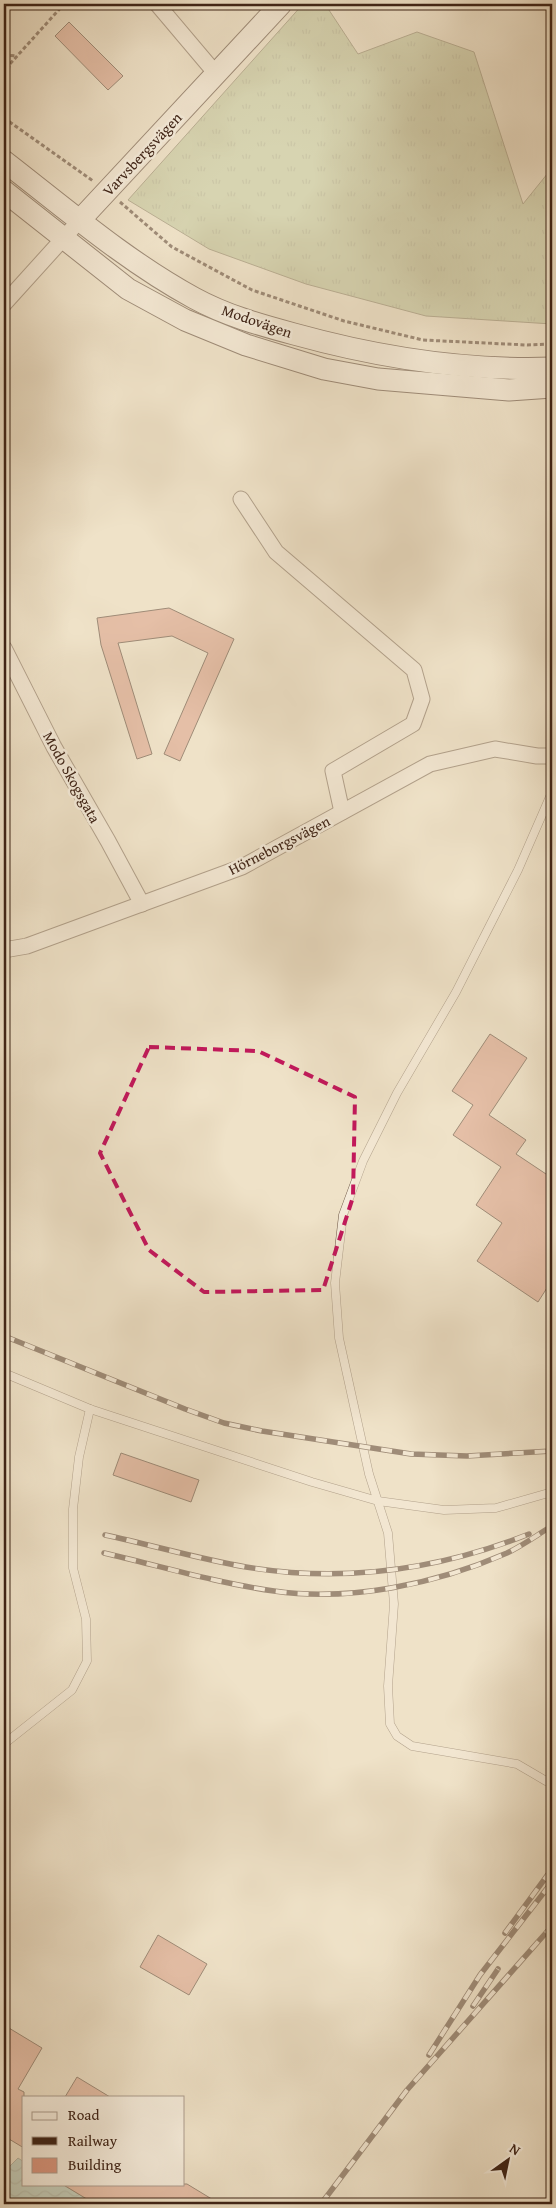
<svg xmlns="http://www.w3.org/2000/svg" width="556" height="2208" font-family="'Gentium Book Plus',serif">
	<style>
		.grass { fill: url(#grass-tufts); stroke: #7d7456 }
		.water { fill: url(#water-waves); stroke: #768075 }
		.building { fill: #d9967e; stroke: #3f2417 }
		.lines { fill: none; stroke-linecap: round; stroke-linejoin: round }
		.lane-casing { stroke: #6b5443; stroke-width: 9 }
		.street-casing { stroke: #6b5443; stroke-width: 17 }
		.secondary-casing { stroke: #3f2417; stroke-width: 23 }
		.path { stroke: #3f2417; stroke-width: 3; stroke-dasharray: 4 2.5; stroke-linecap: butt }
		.lane { stroke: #f5ecdb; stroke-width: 8 }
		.street { stroke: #f5ecdb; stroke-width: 15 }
		.secondary { stroke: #f5ecdb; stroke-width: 21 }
		.rail-casing { stroke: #3f2417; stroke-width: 5.5 }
		.rail { stroke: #f5ecdb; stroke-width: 4; stroke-dasharray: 11; stroke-linecap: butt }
		.marked { fill: none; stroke: #c2185b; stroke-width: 4; stroke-dasharray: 10 6; stroke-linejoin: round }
		.labels { text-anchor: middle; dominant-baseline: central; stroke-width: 5; stroke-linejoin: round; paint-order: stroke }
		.street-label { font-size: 15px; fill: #3f2417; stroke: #f5ecdb }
	</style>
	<defs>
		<pattern id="grass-tufts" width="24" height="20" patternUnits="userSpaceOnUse" patternTransform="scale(1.25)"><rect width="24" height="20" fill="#bbc395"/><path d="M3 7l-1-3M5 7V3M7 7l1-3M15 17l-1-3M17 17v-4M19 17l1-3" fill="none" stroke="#a2a780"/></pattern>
		<pattern id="water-waves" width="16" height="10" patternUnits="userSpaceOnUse" patternTransform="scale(1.25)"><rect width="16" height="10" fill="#9abeb3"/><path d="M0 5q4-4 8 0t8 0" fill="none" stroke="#7f9a91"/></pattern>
	</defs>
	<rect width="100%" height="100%" fill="#efe2c8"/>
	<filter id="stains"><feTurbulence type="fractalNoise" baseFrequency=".004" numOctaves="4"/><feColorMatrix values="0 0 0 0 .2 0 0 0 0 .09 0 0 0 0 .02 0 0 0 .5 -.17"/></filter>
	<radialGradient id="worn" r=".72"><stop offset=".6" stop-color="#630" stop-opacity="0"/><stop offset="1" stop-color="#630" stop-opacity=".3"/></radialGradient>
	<path class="grass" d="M303,4H325L358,54L417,32L474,52L523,204L552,168V324L426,316L306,284L209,249L128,200Z"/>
	<path class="water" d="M18,2158L24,2162V2184H62L95,2204H4V2172Z"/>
	<g class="building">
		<path d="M69,22L123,76L108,90L55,36Z"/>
		<path d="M169,608L234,639L180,761L164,754L208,653L172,636L118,643L152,754L137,759L101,645L97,618Z"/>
		<path d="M490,1034L527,1058L489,1115L526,1140L516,1154L552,1178V1280L538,1302L477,1261L502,1223L476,1205L501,1167L453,1135L473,1105L452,1091Z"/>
		<path d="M121,1453L199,1480L191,1502L113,1475Z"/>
		<path d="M158,1935L207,1964L189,1995L140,1967Z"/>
		<path d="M4,2025L42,2048L18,2089L24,2092V2148L4,2136Z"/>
		<path d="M77,2077L110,2097H65Z"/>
		<path d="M62,2184H187L220,2204H95Z"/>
	</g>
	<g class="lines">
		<g class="lane-casing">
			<g id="lane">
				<path d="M4,1373L90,1409L312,1482L378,1501L444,1510L496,1508L552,1492"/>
				<path d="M4,1744L72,1690L87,1661L86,1619L73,1568V1509L79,1457L90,1409"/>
				<path d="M546,1781L517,1764L412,1746L397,1736L390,1724L388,1686L394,1604L388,1533L369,1474L339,1338L335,1283L343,1215L363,1161L397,1093L456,992L518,870L552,792"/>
			</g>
		</g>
		<g class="street-casing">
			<g id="street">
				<path d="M157,4L217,75"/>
				<path d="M4,304L80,220"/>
				<path d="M241,499L276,552L414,670L422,699L413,724L333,771L342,812"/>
				<path d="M4,648L54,747L108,841L142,904"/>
				<path d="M4,950L27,946L242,867L430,764L495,749L537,756H552"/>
			</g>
		</g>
		<g class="secondary-casing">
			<g id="secondary">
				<path d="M4,161C66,209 126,261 194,298C225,315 260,325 294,334C377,357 466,371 552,368"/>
				<path d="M4,191L128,289L185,320L246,345L324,369L378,379L509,390L552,387"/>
				<path d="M80,220L281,4"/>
			</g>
		</g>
		<g class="path">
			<path d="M4,55L17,56"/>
			<path d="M4,102L9,65L64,4"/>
			<path d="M4,118L93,181"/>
			<path d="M120,202L172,247L252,290L344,321L423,340L527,345L552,344"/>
		</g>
		<use href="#lane" class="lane"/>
		<use href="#street" class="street"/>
		<use href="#secondary" class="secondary"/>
		<g class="rail-casing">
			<g id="rail">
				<path d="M4,1336L185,1409L224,1423L262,1431L411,1454L467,1456L552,1451"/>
				<path d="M105,1535C152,1545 199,1559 246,1567C342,1583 438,1570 529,1534"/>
				<path d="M104,1553C160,1566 217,1583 274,1591C350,1602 436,1584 507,1553C522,1546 537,1535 552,1526"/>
				<path d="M505,1933L552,1869"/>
				<path d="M473,2006L498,1969"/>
				<path d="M429,2055L480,1975L552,1882"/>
				<path d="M321,2204L407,2090L552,1926"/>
			</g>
		</g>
		<use href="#rail" class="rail"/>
	</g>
	<path d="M0 0H556V2208H0ZM149,1047L258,1051L355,1097L353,1197L323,1290L204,1292L149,1250L100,1153Z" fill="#efe2c8" fill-opacity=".55" fill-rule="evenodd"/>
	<path class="marked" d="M149,1047L258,1051L355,1097L353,1197L323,1290L204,1292L149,1250L100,1153Z"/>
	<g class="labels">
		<g class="street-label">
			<text transform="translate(142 154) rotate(-47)">Varvsbergsvägen</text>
			<text transform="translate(257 321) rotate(19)">Modovägen</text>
			<text transform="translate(72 777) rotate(61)">Modo Skogsgata</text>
			<text transform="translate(279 845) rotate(-27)">Hörneborgsvägen</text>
		</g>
	</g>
	<rect width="556" height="2208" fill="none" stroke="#efe2c8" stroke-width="20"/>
	<rect x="5" y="5" width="546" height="2198" fill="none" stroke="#3f2417" stroke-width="2.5"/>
	<rect x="10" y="10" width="536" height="2188" fill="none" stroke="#3f2417"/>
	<rect x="22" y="2096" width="162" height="90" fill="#f5ecdb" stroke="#ac9c8d"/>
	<rect x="32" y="2112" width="25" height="8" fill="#f5ecdb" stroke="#ac9c8d"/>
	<text x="68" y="2120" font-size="15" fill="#3f2417">Road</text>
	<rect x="32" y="2137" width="25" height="8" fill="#3f2417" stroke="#ac9c8d"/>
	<text x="68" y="2146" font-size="15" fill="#3f2417">Railway</text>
	<rect x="32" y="2158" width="25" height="15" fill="#d9967e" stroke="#ac9c8d"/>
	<text x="68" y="2170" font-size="15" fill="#3f2417">Building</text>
	<g transform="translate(508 2160) rotate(33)" stroke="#f5ecdb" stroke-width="4" paint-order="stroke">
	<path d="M0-4L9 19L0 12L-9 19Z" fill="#3f2417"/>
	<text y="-8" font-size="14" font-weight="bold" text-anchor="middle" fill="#3f2417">N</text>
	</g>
	<rect width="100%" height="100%" filter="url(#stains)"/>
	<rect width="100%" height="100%" fill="url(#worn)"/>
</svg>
